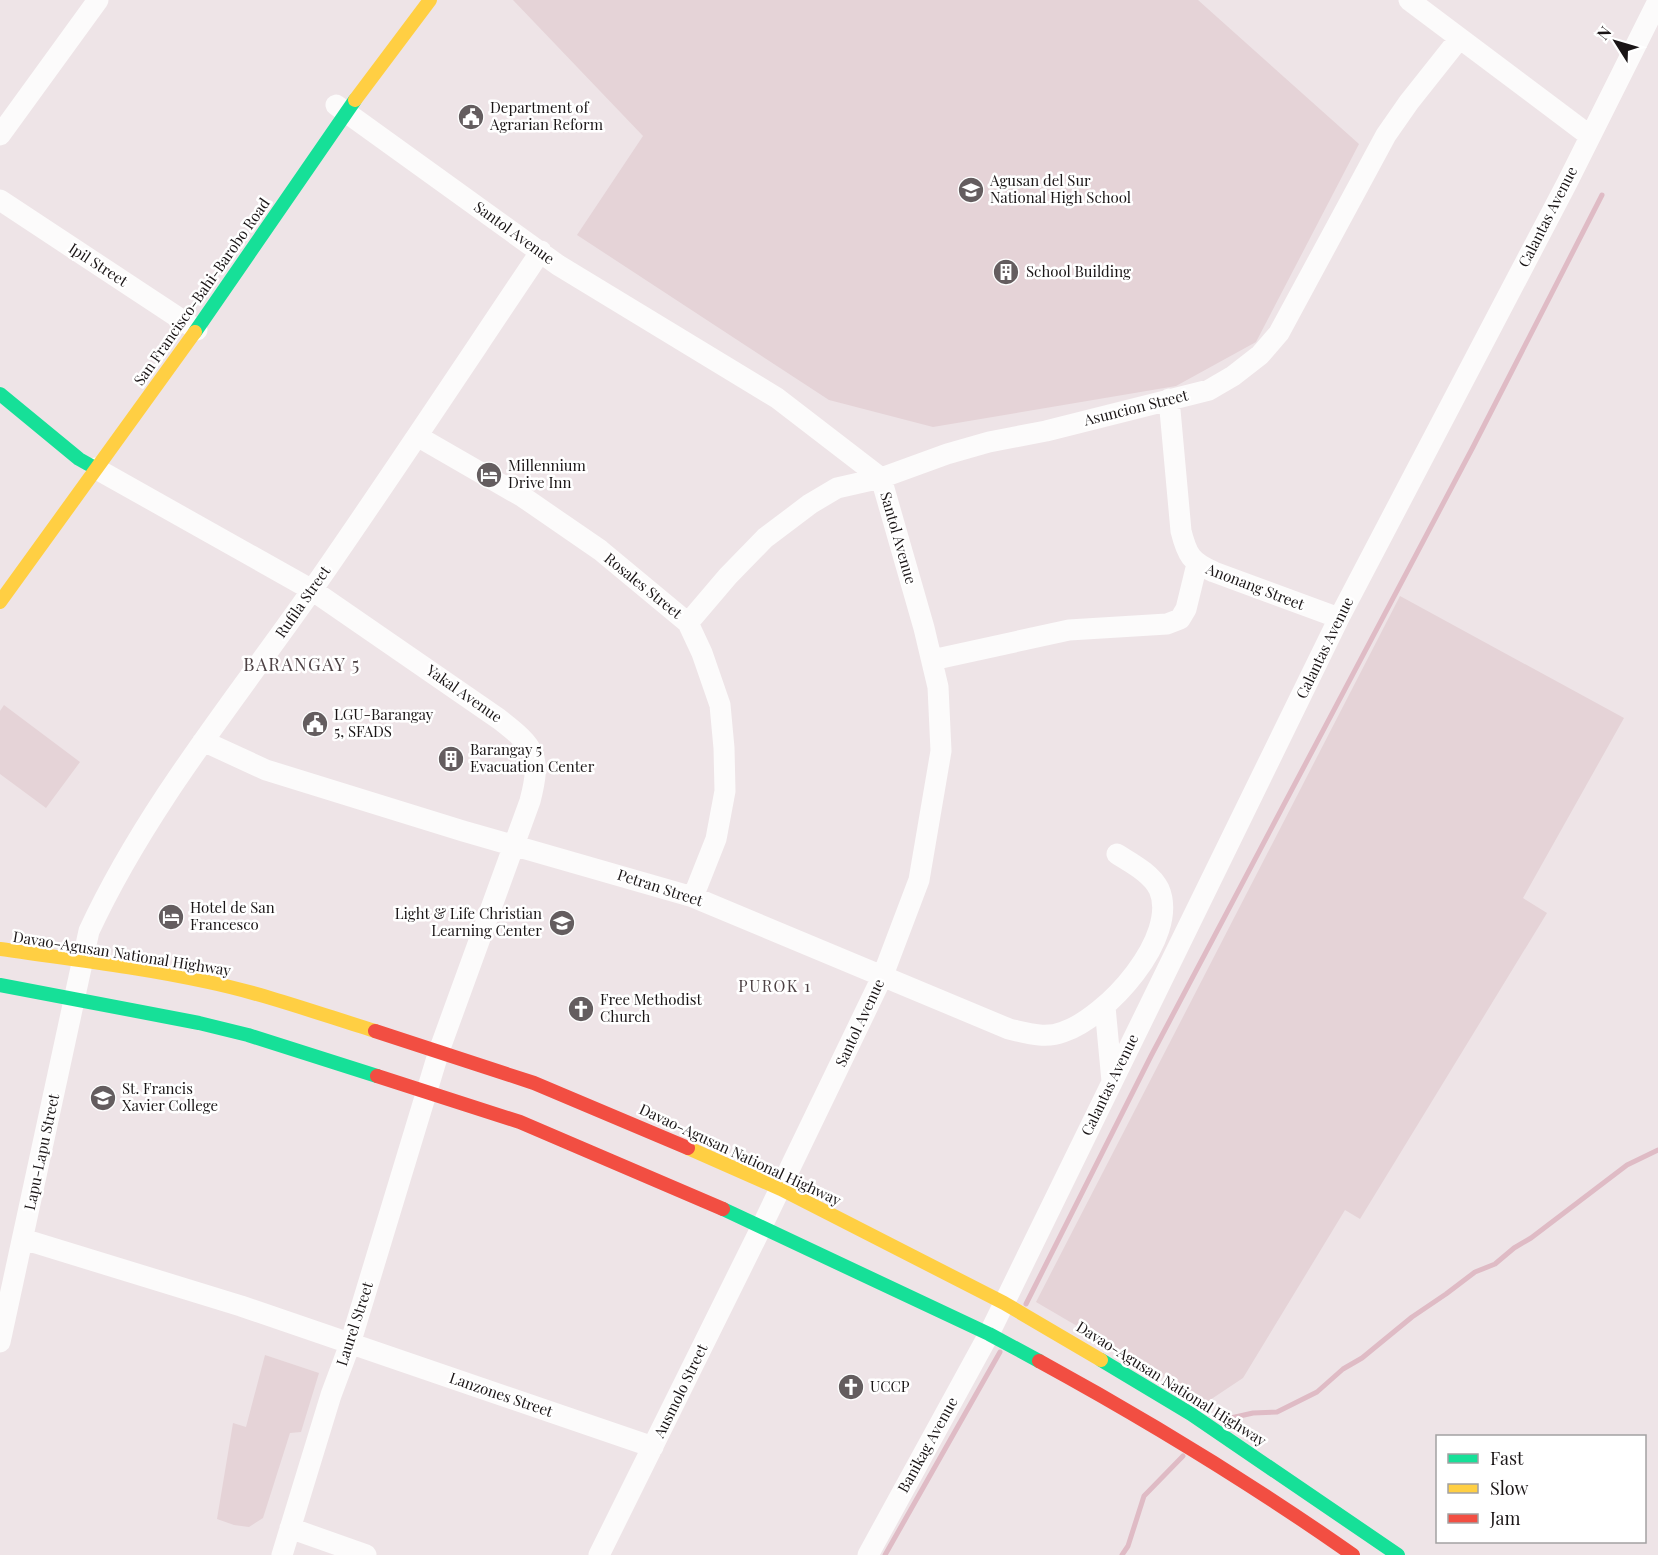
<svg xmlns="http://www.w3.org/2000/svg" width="1658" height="1555" viewBox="0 0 1658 1555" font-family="'Playfair Display',serif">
	<rect width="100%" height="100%" fill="#eee4e7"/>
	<path fill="#e5d3d7" d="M513 0H1198L1359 144 1256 342 1176 386 933 427 829 400 577 235 643 136Z
		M1400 596 1624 718 1523 898 1547 913 1360 1219 1345 1210 1243 1378 1207 1402 1036 1302Z
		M4 705 80 762 46 808 0 774V711Z
		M265 1355 319 1373 301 1432 290 1433 263 1518 249 1527 234 1525 217 1519 233 1423 246 1427Z"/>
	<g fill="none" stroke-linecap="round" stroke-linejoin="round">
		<path stroke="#dfbbc5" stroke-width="5" d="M1026 1304 1151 1056 1473 447 1602 195
			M1222 1420 1253 1413 1277 1412 1317 1392 1343 1369 1362 1358 1412 1317 1446 1294 1475 1272 1495 1264 1514 1248 1531 1238 1627 1165 1658 1150
			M885 1555 1000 1352
			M1122 1555 1128 1546 1144 1496 1183 1456"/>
		<path stroke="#fcfbfb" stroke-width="21" d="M1409 0 1590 136
			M336 105 558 265 777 398 881 478 924 628 938 687 941 751 919 880 883 975 762 1226 599 1555
			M0 135 98 0
			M0 200 197 330
			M1169 399 1181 531C1187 555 1191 562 1214 572L1339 618
			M417 436 523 497 600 550 688 623 702 653 720 705 724 748 725 791 716 839 693 897
			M95 468 312 590 499 719C535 747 542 755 530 801L439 1051 350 1344 331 1395 282 1555
			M688 623 728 576 765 538 810 504 837 488 881 478 947 454 989 442 1046 431 1209 390 1233 376 1260 355 1279 333 1386 135 1409 102 1459 39
			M932 660 1069 630 1167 624 1180 619 1186 609 1197 564
			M203 741 266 770 463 831 693 897 1009 1029C1027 1033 1045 1039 1063 1032 1106 1018 1180 937 1159 889 1151 873 1131 863 1117 854
			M1105 1007 1112 1081
			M23 1239 241 1306 653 1447
			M0 1342 89 931C146 808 235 700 312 590 390 478 465 364 541 251
			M290 1528 366 1555
			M868 1555 989 1334 1339 618 1567 183 1658 1"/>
		<path stroke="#16e098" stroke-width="14" d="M195 332 355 100
			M0 394 79 459 95 468
			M0 985 199 1023 248 1035 377 1076
			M723 1209 989 1334 1039 1361
			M1101 1360 1191 1414 1398 1555"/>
		<path stroke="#ffcf43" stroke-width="14" d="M355 100 430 0
			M0 602 195 332
			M0 949C69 959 140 967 208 982 265 994 320 1014 375 1031
			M688 1148 781 1189 1004 1303 1101 1360"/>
		<path stroke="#f24e42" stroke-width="14" d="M375 1031 534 1083 688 1148
			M377 1076 520 1122 723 1209
			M1039 1361C1147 1420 1252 1484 1353 1555"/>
	</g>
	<defs>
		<g id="civic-disc" transform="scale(1.35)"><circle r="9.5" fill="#645d5f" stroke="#fff"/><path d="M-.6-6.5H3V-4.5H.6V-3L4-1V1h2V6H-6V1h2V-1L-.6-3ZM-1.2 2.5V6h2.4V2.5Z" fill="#fff"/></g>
		<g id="school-disc" transform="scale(1.35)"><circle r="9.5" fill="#645d5f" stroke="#fff"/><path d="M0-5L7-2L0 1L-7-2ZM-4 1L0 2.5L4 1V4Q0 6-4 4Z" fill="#fff"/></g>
		<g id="building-disc" transform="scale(1.35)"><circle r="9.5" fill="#645d5f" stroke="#fff"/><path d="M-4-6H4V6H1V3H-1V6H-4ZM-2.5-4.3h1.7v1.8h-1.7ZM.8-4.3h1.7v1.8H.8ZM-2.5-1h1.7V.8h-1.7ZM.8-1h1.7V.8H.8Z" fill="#fff"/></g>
		<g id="hotel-disc" transform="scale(1.35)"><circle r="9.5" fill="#645d5f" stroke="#fff"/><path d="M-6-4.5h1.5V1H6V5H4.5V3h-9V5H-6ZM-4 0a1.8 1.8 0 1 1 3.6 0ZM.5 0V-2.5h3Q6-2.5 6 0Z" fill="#fff"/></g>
		<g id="church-disc" transform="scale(1.35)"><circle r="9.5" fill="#645d5f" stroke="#fff"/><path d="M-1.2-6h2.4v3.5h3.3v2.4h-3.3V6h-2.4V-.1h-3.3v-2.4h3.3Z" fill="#fff"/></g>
		<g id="university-disc" transform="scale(1.35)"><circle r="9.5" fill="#645d5f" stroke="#fff"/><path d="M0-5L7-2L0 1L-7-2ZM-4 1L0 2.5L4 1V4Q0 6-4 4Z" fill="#fff"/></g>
	</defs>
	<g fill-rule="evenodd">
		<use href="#civic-disc" x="471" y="117"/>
		<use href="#school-disc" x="971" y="190"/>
		<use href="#building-disc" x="1006" y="272"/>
		<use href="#hotel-disc" x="489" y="475"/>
		<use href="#civic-disc" x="315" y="724"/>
		<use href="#building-disc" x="451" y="759"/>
		<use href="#hotel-disc" x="171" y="917"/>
		<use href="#school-disc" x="562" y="923"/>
		<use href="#church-disc" x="581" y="1009"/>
		<use href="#university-disc" x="103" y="1098"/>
		<use href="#church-disc" x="851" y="1387"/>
	</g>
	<g text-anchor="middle" stroke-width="5" stroke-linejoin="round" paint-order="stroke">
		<g font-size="15" fill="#1a1516" stroke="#fff" text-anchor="start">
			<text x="490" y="113">Department of<tspan x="490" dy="17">Agrarian Reform</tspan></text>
			<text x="990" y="186">Agusan del Sur<tspan x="990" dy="17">National High School</tspan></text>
			<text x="1026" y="277">School Building</text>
			<text x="508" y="471">Millennium<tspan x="508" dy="17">Drive Inn</tspan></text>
			<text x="334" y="720">LGU-Barangay<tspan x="334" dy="17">5, SFADS</tspan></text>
			<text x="470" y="755">Barangay 5<tspan x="470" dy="17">Evacuation Center</tspan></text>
			<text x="190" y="913">Hotel de San<tspan x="190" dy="17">Francesco</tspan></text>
			<text x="542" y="919" text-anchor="end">Light &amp; Life Christian<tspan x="542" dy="17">Learning Center</tspan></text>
			<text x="600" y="1005">Free Methodist<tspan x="600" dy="17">Church</tspan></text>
			<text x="122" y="1094">St. Francis<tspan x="122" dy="17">Xavier College</tspan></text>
			<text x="870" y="1392">UCCP</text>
		</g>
		<g font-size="15" fill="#1a1516" stroke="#fff">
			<text transform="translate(1548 217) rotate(-63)" y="5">Calantas Avenue</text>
			<text transform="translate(514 233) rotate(36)" y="5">Santol Avenue</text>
			<text transform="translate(98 265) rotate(33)" y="5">Ipil Street</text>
			<text transform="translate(202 292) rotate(-55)" y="5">San Francisco-Bahi-Barobo Road</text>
			<text transform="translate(1136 408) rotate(-14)" y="5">Asuncion Street</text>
			<text transform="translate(898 538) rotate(74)" y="5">Santol Avenue</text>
			<text transform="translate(643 586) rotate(39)" y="5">Rosales Street</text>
			<text transform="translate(1255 587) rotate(21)" y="5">Anonang Street</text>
			<text transform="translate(303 602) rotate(-55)" y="5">Rufila Street</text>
			<text transform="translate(1325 648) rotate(-64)" y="5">Calantas Avenue</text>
			<text transform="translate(464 694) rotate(35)" y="5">Yakal Avenue</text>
			<text transform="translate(660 888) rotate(18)" y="5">Petran Street</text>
			<text transform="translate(122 954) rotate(9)" y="5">Davao-Agusan National Highway</text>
			<text transform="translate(860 1023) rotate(-65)" y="5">Santol Avenue</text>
			<text transform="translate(1110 1085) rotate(-64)" y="5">Calantas Avenue</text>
			<text transform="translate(42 1152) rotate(-78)" y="5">Lapu-Lapu Street</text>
			<text transform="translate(740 1155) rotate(25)" y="5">Davao-Agusan National Highway</text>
			<text transform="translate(355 1324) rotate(-72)" y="5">Laurel Street</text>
			<text transform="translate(1171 1384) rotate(32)" y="5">Davao-Agusan National Highway</text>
			<text transform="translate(681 1391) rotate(-64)" y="5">Ausmolo Street</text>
			<text transform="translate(501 1395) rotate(19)" y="5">Lanzones Street</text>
			<text transform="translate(928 1445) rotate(-61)" y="5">Banikag Avenue</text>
		</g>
		<g font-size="16" letter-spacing="1.5" fill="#4d4144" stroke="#fff">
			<text x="775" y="992">PUROK 1</text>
		</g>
		<g font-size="18" letter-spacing="1.5" fill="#4d4144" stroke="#fff">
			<text x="302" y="671">BARANGAY 5</text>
		</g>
	</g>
	<rect x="1436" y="1435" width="210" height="108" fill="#ffffff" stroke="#a3a1a2" stroke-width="1.5"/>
	<rect x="1448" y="1454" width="30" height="9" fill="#16e098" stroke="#a3a1a2" stroke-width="1.5"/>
	<text x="1490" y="1465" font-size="18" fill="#1a1516">Fast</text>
	<rect x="1448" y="1484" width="30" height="9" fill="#ffcf43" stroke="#a3a1a2" stroke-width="1.5"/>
	<text x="1490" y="1495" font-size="18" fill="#1a1516">Slow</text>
	<rect x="1448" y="1514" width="30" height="9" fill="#f24e42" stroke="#a3a1a2" stroke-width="1.5"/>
	<text x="1490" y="1525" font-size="18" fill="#1a1516">Jam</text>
	<g transform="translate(1616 42) rotate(307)" stroke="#ffffff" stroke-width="4.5" paint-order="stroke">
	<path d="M0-4.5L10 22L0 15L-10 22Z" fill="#1a1516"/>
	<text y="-9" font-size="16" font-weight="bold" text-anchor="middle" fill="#1a1516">N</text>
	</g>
</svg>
